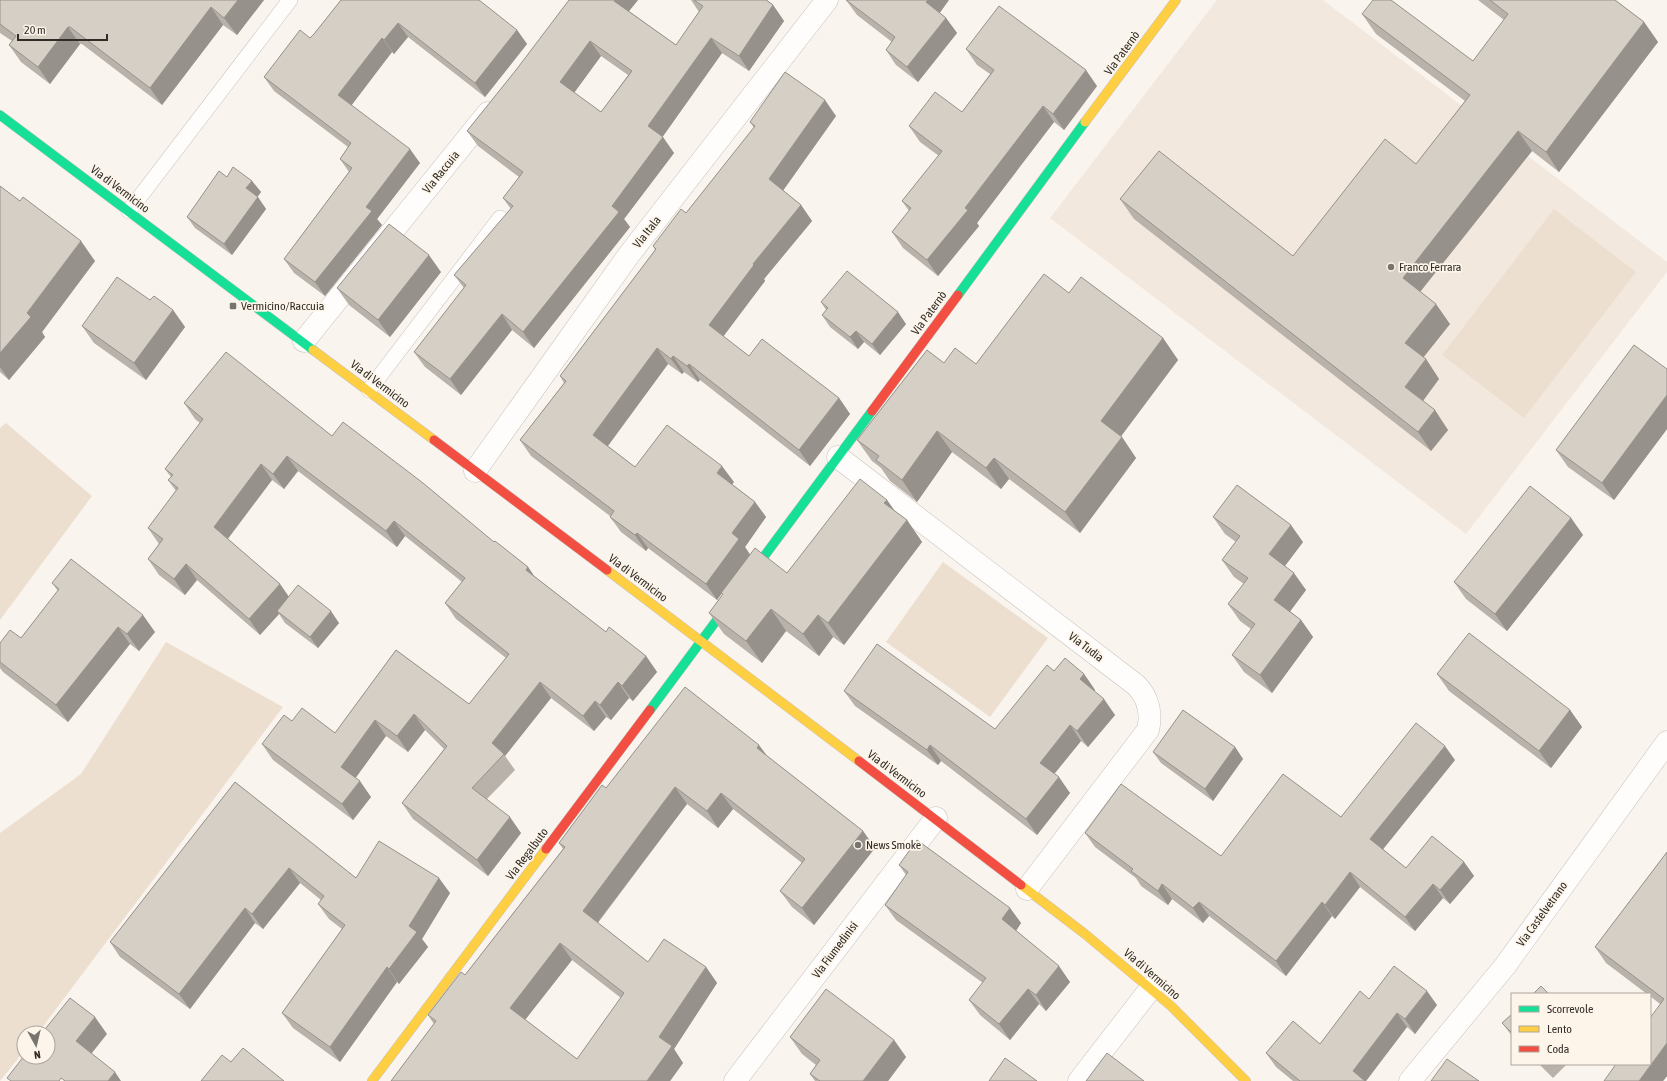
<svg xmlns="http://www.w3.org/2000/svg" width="1667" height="1081" viewBox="0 0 1667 1081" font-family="'Asap Condensed',sans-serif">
	<rect width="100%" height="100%" fill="#faf4ee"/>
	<path fill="#f3e8dd" d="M1217 0H1323L1667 262V272L1466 534 1050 218Z"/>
	<path fill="#ecdfcf" d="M1554 209 1636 272 1524 418 1442 355Z
		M6 423 92 496 0 620V428Z
		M943 562 1048 638 990 717 886 642Z
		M166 642 283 707 38 1033H24V1051L0 1081V833L81 774Z"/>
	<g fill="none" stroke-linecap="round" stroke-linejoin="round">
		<g stroke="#c6c1bc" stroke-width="16">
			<path id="lane" d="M129 211 290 0
				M369 390 500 218"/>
		</g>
		<g stroke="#c6c1bc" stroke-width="23">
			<path id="street" d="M304 341 488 113
				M838 457 1136 685C1148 697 1152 713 1148 730L1027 889
				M475 471 628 256 827 0
				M735 1081 936 818
				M1079 1081 1151 988
				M1410 1081 1505 966 1667 742"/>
		</g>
		<g stroke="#c6c1bc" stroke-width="10">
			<path id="fast" d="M0 115 313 350
				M958 295 1085 122
				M650 710 872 411"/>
		</g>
		<g stroke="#c6c1bc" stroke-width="10">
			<path id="slow" d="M1085 122 1176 0
				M313 350 434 440
				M607 570 859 761
				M1021 885 1085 934 1171 1006 1246 1081
				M372 1081 546 849"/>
		</g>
		<g stroke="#c6c1bc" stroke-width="10">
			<path id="jam" d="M872 411 958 295
				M434 440 607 570
				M859 761 1021 885
				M546 849 650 710"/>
		</g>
		<use href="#lane" stroke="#fefdfc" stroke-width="15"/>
		<use href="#street" stroke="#fefdfc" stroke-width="22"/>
		<use href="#fast" stroke="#16e098" stroke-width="9"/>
		<use href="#slow" stroke="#ffcf43" stroke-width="9"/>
		<use href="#jam" stroke="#f24e42" stroke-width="9"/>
	</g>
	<path fill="#b8b2aa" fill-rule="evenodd" d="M0 0H264L237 35 223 25 162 105 82 44H80L50 84 21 62 9 45 12 41 0 33Z
		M341 0 517 30 527 44 485 97 408 37 394 54 392 52 351 105 420 163 377 219 382 225 325 296 294 273 284 259 349 172 340 159 348 147 274 91 264 77 314 34Z
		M638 0 629 11 676 45 699 12 691 0H767L773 5 784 21 749 71 722 53 662 137 674 153 624 219 630 227 534 348 512 330 461 395 425 367 414 352 464 288 454 275 511 209 503 198 519 177 478 146 467 131 516 70ZM601 56 628 75 601 112 574 93Z
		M846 0 940 13 946 18 957 33 918 82 896 65 886 50 892 42 857 15Z
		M1478 0H1615L1644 22 1658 42 1559 172 1532 151 1420 292 1450 324 1423 357 1426 359 1439 379 1423 401 1448 430 1431 451 1134 219 1120 199 1293 256 1416 164 1465 101 1376 34 1362 14 1473 61 1504 20Z
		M966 49 1097 86 1064 130 1054 122 977 223 979 226 938 276 903 248 892 232 909 211 902 201 939 156 920 142 909 126 962 112 990 74 977 65Z
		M836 116 783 190 801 205 812 221 764 279 765 281 723 336 749 356 839 398 850 414 810 466 700 380 698 382 684 372 682 374 668 364 608 446 635 467 734 482 732 484 755 502 766 517 745 547 750 554 787 573 887 500 895 511 907 520 922 542 844 645 833 637 819 656 786 631 762 663 724 634 709 613 723 594 722 593 717 600 648 548 646 551 621 532 610 517V516L531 456 520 440 564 383 560 376 655 250 653 246 686 213 754 128 750 122Z
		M227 177 252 181 261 192 257 197 266 209 232 255 195 228 187 217Z
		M0 186 95 261 42 332 45 337 9 380 0 372Z
		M441 272 390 337 349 305 337 288Z
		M1069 293 1163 338 1178 360 1121 436 1136 458 1080 533 1009 479 1001 489 952 452 917 502 890 481 881 468 872 461 857 440 944 363 976 364Z
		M150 300 173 310 185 327 146 380 94 343 82 326Z
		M821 302 906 324 880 355 864 342 858 349 830 327 822 315 826 310Z
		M1667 369V429L1614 500 1568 467 1556 450Z
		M184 403 332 436 494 542 528 567 534 576 606 632 646 656 657 672 633 701 629 698 611 720 606 717 594 731 551 698 505 756 515 770 487 799 521 833 488 876 413 819 402 803 444 749 425 730 408 752 386 736 355 778 371 797 353 820 273 760 262 744 292 721 335 733 396 650 469 704 506 658 456 619 445 603 462 582 405 536 397 547 298 471 284 489 272 480 228 539 280 584 289 597 339 623 318 648 285 623 279 614 260 635 197 580 185 595 159 575 148 559 159 544 148 528 176 491 168 480 171 477 165 469 200 423 195 419Z
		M1213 517 1303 542 1285 566 1306 590 1290 611 1301 620 1313 637 1272 693 1244 672 1232 655 1251 629 1240 621 1228 604 1244 584 1234 577 1222 560 1236 542 1225 534Z
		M1571 518 1583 535 1507 631 1466 599 1454 582Z
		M52 583 155 632 139 651 130 644 68 722 3 672 0 668V643L21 638 58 591Z
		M1054 671 1084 674 1095 690 1094 691 1115 715 1088 747 1081 741 1054 774 1070 793 1037 835 941 761 938 765 855 706 844 691 995 729Z
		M1437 674 1570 710 1582 727 1551 768 1449 691Z
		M1235 747 1243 759 1213 801 1161 763 1153 752Z
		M767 756 863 831 875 848 814 925 792 907 780 891 802 863 733 809 718 828 687 804 598 923 648 962 706 967 717 983 674 1049 683 1063 670 1081H391L434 1024 428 1015 465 975 563 849 559 843 606 788ZM572 960 621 998 577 1059 525 1020Z
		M1455 760 1383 849 1406 868 1464 862 1474 876 1450 904 1443 898 1415 931 1360 887 1335 919 1332 916 1286 976 1209 916 1203 923 1172 899 1168 905 1141 886 1136 878 1095 847 1085 833 1221 856 1341 817Z
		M235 782 356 878 450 893 422 939 428 947 399 984 397 982 340 1062 293 1028 282 1013 342 929 329 919 318 904 321 900 300 883 263 929 255 923 190 1009 120 957 110 942Z
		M1667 852V1076L1663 1081 1660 1004 1650 996V994H1647L1606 963 1595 947Z
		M899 865 1010 908 1021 923 1016 931 1070 982 1046 1011 1039 1004 1010 1040 980 1015 969 1000 983 983 896 920 885 905 906 875Z
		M1369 999 1437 1005 1415 1034 1407 1027 1366 1081H1293L1276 1067 1266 1053 1320 1044Z
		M1512 1014V1036L1502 1023Z
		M790 1037 894 1040 906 1057 888 1081H815L810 1074 816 1065 802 1054Z
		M1539 1064H1567L1553 1078Z"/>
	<path fill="#96918b" d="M238 0H264L237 35 224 18Z
		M615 0H638L625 16 614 1Z
		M928 0H949L937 17 926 2Z
		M773 5 784 21 749 71 739 56Z
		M211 7 223 25 162 105 150 88Z
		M946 18 957 33 918 82 907 67Z
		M1644 22 1658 42 1559 172 1546 152Z
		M398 23 408 37 394 54 384 40Z
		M68 27 80 44 50 84 38 67Z
		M517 30 527 44 485 97 475 83Z
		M382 38 392 52 348 110 338 95Z
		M711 38 722 53 659 142 648 126Z
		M590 41 601 56 571 97 560 82Z
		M1086 70 1097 86 1064 130 1053 114Z
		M825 100 836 116 780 195 769 179Z
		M1043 106 1054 122 977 223 979 226 938 276 927 260 965 208Z
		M1518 131 1532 151 1416 297 1403 278Z
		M663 137 674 153 624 219 630 227 534 348 523 332 612 206Z
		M410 149 420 163 377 219 382 225 325 296 315 282 366 207Z
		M252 181 261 192 255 200 246 188Z
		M258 197 266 209 232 255 224 244Z
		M801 205 812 221 764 279 765 281 720 341 709 325 753 264Z
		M81 241 95 261 42 332 45 337 9 380 0 367V353L27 313Z
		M429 255 441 272 390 337 378 320Z
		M1436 304 1450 324 1419 363 1405 343Z
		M173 310 185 327 146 380 134 363Z
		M898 312 906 324 880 355 872 344Z
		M502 314 512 330 461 395 450 379Z
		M856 331 864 342 858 349 850 337Z
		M1163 338 1178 360 1116 443 1101 421Z
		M657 348 668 364 604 451 593 435Z
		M673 356 684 372 682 374 671 359Z
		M1426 359 1439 379 1419 406 1405 387Z
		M689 364 700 380 698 382 687 366Z
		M1667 395V429L1614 500 1602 483Z
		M839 398 850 414 810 466 799 450Z
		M1435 410 1448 430 1431 451 1418 432Z
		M937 431 952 452 917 502 902 480Z
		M1122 437 1136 458 1080 533 1065 512Z
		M287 456 298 471 284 489 273 474Z
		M994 458 1009 479 1001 489 986 468Z
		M261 464 272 480 225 542 214 527Z
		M722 466 734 482 728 489 717 473Z
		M887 500 902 522 884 503Z
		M755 502 766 517 745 547 750 555 717 600 706 584 732 533Z
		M1571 518 1583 535 1507 631 1495 614Z
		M907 520 922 542 844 645 828 623Z
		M394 521 405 536 397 547 386 531Z
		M1291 525 1303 542 1281 571 1269 554Z
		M637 533 648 548 646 551 635 535Z
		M186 564 197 580 185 595 174 579Z
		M528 567 539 583 526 570Z
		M1294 573 1306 590 1286 617 1274 600Z
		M280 584 291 600 277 611 279 614 260 635 249 619Z
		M771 609 786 631 762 663 746 641Z
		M331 611 339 623 318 648 310 637Z
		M143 615 155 632 139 651 127 634Z
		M818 615 833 637 819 656 803 634Z
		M1301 620 1313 637 1272 693 1260 675Z
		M118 627 130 644 68 722 56 705Z
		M646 656 657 672 633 701 622 686Z
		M1084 674 1095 690 1091 695 1080 679Z
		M540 682 551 698 505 756 492 743Z
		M618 682 629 698 611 720 600 705Z
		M1104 699 1115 715 1088 747 1077 731Z
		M595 701 606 717 594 731 583 716Z
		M1570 710 1582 727 1551 768 1539 751Z
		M414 714 425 730 408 752 397 736Z
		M375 720 386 736 352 783 341 767Z
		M1070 725 1081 741 1051 778 1040 763Z
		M759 745 771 761 757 748Z
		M930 745 941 761 938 765 927 750Z
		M1445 746 1455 760 1380 853 1370 839Z
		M1235 747 1243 759 1213 801 1205 789Z
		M1059 777 1070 793 1037 835 1026 819Z
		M360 781 371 797 353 820 342 804Z
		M675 787 687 804 594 927 583 911Z
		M721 793 733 809 718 828 707 811Z
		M510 817 521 833 488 876 477 860Z
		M863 831 875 848 814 925 802 908Z
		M1464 862 1474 876 1450 904 1440 890Z
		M289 868 300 883 263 929 252 914Z
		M1350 872 1360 887 1335 919 1325 905Z
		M439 878 450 893 422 939 428 947 399 984 389 969 409 926Z
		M1162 884 1172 899 1168 905 1158 891Z
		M1433 884 1443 898 1415 931 1405 917Z
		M1199 902 1209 916 1203 923 1193 908Z
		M1322 902 1332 916 1286 976 1276 961Z
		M245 908 255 923 190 1009 179 994Z
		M1010 908 1021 923 1013 935 1002 919Z
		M560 943 572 960 521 1025 510 1008Z
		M1059 966 1070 982 1046 1011 1036 995Z
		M387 967 397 982 340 1062 330 1047Z
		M706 967 717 983 674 1049 683 1063 670 1081H647L659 1037Z
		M1028 989 1039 1004 1010 1040 999 1024Z
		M1427 991 1437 1005 1415 1034 1405 1019Z
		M1397 1013 1407 1027 1366 1081H1360L1353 1071Z
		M95 1017 107 1034 88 1058 76 1041Z
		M894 1040 906 1057 888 1081H863Z
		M1667 1043V1076L1663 1081H1639Z
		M115 1072 121 1081H108Z"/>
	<path fill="#d6cfc6" stroke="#96918b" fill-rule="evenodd" d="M0 0H238L224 18 211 7 150 88 70 27H68L38 67 9 45 16 36 0 24Z
		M341 0H479L517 30 475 83 398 23 384 40 382 38 338 95 410 149 366 207 372 211 315 282 284 259 352 168 340 159 351 143 264 77 300 30 310 38 314 34Z
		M569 0H615L614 1 676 45 703 6 694 0H766L773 5 739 56 711 38 648 126 663 137 612 206 619 212 523 332 502 314 450 379 414 352 466 285 454 275 513 206 503 198 523 172 467 131 516 70ZM590 41 632 71 601 112 560 82Z
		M846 0H928L926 2 946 18 907 67 886 50 895 37Z
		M1373 0H1391L1473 61 1508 14 1490 0H1615L1644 22 1546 152 1518 131 1403 278 1436 304 1405 343 1426 359 1405 387 1435 410 1418 432 1120 199 1159 151 1293 256 1385 139 1416 164 1470 95 1362 14Z
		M999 6 1086 70 1053 114 1043 106 965 208 968 210 927 260 892 232 911 208 902 201 942 151 909 126 935 92 962 112 994 70 966 49Z
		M785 72 825 100 769 179 801 205 753 264 754 265 709 325 749 356 762 339 839 398 799 450 689 364 687 366 673 356 671 359 657 348 593 435 635 467 667 425 722 466 717 473 755 502 732 533 739 539 706 584 637 533 635 535 610 517 614 511 520 440 566 381 560 376 656 249 653 246 681 209 686 213 755 126 750 122Z
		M233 167 252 181 246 188 258 197 224 244 187 217 219 171 227 177Z
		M0 186 20 201 23 197 81 241 27 313 31 317 0 353Z
		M389 224 429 255 378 320 337 288Z
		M847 271 898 312 872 344 856 331 850 337 822 315 828 308 821 302Z
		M1044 274 1069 293 1081 277 1163 338 1101 421 1122 437 1065 512 994 458 986 468 937 431 902 480 876 460 879 456 857 440 927 350 944 363 955 348 976 364Z
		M117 277 150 300 154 296 173 310 134 363 82 326Z
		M1634 345 1667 369V395L1602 483 1556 450Z
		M226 352 332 436 343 422 423 483 494 542 495 541 528 567 526 570 606 632 609 627 646 656 622 686 618 682 600 705 595 701 583 716 540 682 492 743 504 754 472 788 510 817 477 860 402 803 447 746 414 714 397 736 375 720 341 767 360 781 342 804 262 744 284 715 292 721 302 708 335 733 396 650 469 704 509 654 445 603 465 578 394 521 386 531 287 456 273 474 261 464 214 527 280 584 249 619 186 564 174 579 148 559 163 539 148 528 178 488 168 480 173 475 165 469 203 419 184 403Z
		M860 479 887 500 884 503 907 520 828 623 818 615 803 634 771 609 746 641 709 613 723 594 721 593 755 548 787 573Z
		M1237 485 1291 525 1269 554 1294 573 1274 600 1301 620 1260 675 1232 655 1255 624 1228 604 1248 578 1222 560 1240 536 1213 517Z
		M1530 486 1571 518 1495 614 1454 582Z
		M71 559 143 615 127 634 118 627 56 705 0 662V643L10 630 21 638 59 589 52 583Z
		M298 585 331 611 310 637 277 611Z
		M1469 633 1570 710 1539 751 1437 674Z
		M877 644 995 729 1047 665 1054 671 1065 658 1084 674 1080 679 1104 699 1077 731 1070 725 1040 763 1059 777 1026 819 930 745 927 750 844 691Z
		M685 687 759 745 757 748 863 831 802 908 780 891 805 859 721 793 707 811 675 787 583 911 648 962 664 939 706 967 659 1037 672 1046 647 1081H391L436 1021 428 1015 461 972 465 975 565 847 559 843 602 785 606 788ZM560 943 624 993 577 1059 510 1008Z
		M1183 710 1235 747 1205 789 1153 752Z
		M1416 723 1445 746 1370 839 1406 868 1432 836 1464 862 1440 890 1433 884 1405 917 1350 872 1325 905 1322 902 1276 961 1199 902 1193 908 1162 884 1158 891 1131 871 1133 869 1085 833 1121 784 1221 856 1283 774 1341 817Z
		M235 782 356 878 379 841 439 878 409 926 417 932 389 969 387 967 330 1047 282 1013 345 925 318 904 324 896 289 868 252 914 245 908 179 994 110 942Z
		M917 840 1010 908 1002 919 1059 966 1036 995 1028 989 999 1024 969 1000 986 978 885 905 908 872 899 865Z
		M1667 852V1043L1639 1081H1604L1616 1064H1650V1018L1664 999 1595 947Z
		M1394 966 1427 991 1405 1019 1397 1013 1353 1071 1365 1081H1300L1266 1053 1293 1021 1320 1044 1360 991 1369 999Z
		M1541 986 1549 994H1533Z
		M826 989 894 1040 863 1081H820L810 1074 820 1060 790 1037Z
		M70 998 95 1017 76 1041 115 1072 108 1081H65L61 1078 59 1081H11L7 1078 24 1056V1057H48V1033H42Z
		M1512 1014V1033L1502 1023Z
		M243 1048 284 1081H201L222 1055 231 1062Z
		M1107 1053 1144 1081H1086Z
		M1005 1058 1037 1081H989Z
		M1447 1059 1479 1081H1431Z"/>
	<g fill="#77736e" stroke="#fef5ea" stroke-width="1.5">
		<circle cx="1391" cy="267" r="4"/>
		<rect x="229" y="302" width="8" height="8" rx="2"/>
		<circle cx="858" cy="845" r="4"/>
	</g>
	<g text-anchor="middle" stroke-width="3.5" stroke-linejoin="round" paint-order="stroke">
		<g font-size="12" fill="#302d29" stroke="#fef5ea">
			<text transform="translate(1122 53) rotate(-54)" y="4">Via Paternò</text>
			<text transform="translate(441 172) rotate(-51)" y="4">Via Raccuia</text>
			<text transform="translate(120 189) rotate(37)" y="4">Via di Vermicino</text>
			<text transform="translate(647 232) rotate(-52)" y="4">Via Itala</text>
			<text transform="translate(929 313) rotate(-54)" y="4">Via Paternò</text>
			<text transform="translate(380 384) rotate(37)" y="4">Via di Vermicino</text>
			<text transform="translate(638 578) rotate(37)" y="4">Via di Vermicino</text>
			<text transform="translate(1086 647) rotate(37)" y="4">Via Tudia</text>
			<text transform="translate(897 774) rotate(37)" y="4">Via di Vermicino</text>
			<text transform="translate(527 854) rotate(-53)" y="4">Via Regalbuto</text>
			<text transform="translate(1542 914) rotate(-54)" y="4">Via Castelvetrano</text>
			<text transform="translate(835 950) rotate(-53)" y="4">Via Fiumedinisi</text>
			<text transform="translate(1152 974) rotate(41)" y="4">Via di Vermicino</text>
		</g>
		<g font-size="12" fill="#302d29" stroke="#fef5ea" text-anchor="start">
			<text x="1399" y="271">Franco Ferrara</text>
			<text x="241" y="310">Vermicino/Raccuia</text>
			<text x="866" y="849">News Smoke</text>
		</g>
	</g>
	<rect x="1511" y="993" width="140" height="72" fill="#fef5ea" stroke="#aca59d"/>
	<rect x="1519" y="1006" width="20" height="6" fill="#16e098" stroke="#aca59d"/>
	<text x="1547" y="1013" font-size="12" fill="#302d29">Scorrevole</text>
	<rect x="1519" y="1026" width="20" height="6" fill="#ffcf43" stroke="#aca59d"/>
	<text x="1547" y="1033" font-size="12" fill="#302d29">Lento</text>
	<rect x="1519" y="1046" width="20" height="6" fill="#f24e42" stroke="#aca59d"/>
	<text x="1547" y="1053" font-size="12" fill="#302d29">Coda</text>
	<g transform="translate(36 1045) rotate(172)"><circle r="19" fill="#fef5ea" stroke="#aca59d"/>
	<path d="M0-3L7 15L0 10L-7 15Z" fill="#77736e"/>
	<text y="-6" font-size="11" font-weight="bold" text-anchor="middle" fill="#302d29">N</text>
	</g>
	<path d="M18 34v6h89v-6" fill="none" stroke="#302d29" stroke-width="2"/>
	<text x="24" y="34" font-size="12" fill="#302d29" stroke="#fef5ea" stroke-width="3" paint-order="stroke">20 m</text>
</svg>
